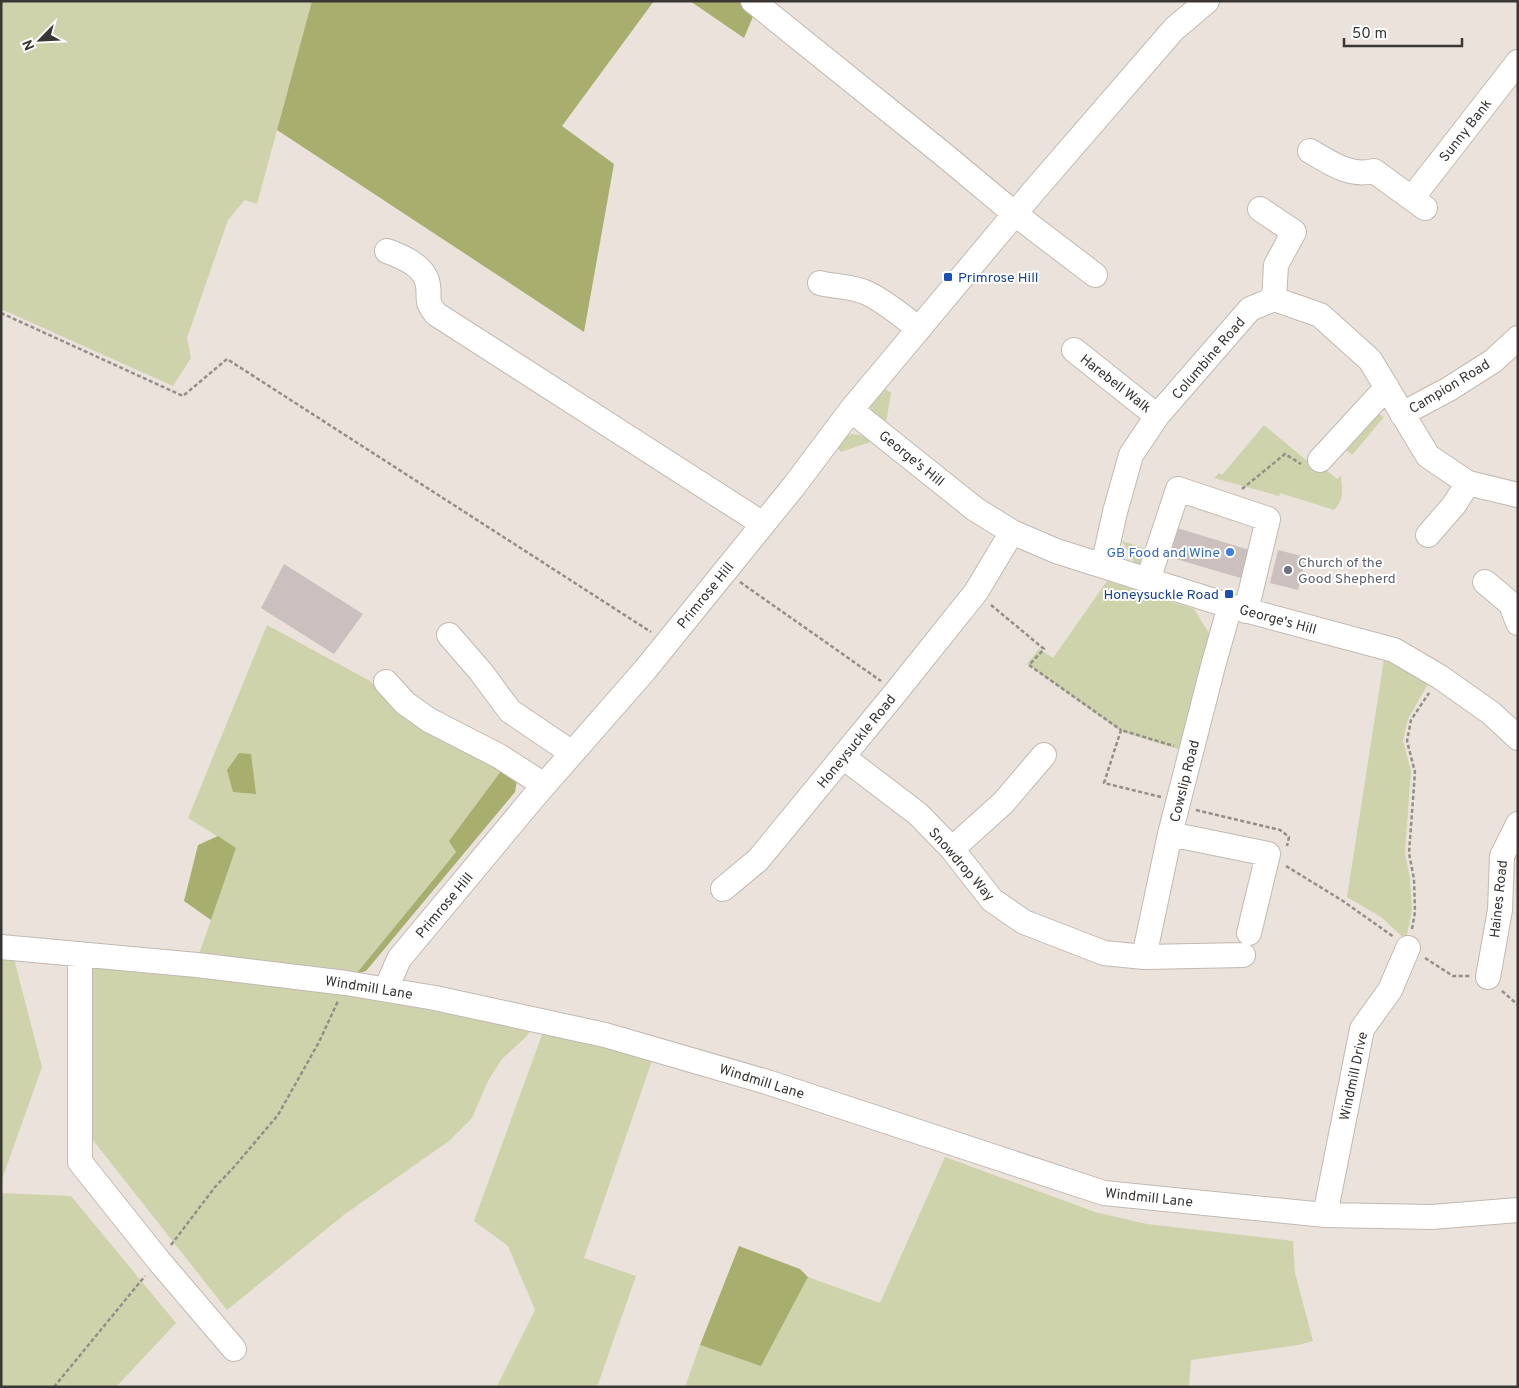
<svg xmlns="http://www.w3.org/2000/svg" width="1519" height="1388" viewBox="0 0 1519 1388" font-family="Overpass,sans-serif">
	<rect width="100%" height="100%" fill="#ebe2db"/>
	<path fill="#ced3ac" d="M1 1H312L257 204 245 200 228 220 187 338 191 358 173 386 1 309Z
		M882 387 891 393 885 429C869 410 864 409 882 387Z
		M1375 412 1384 417 1352 455 1345 449Z
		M1264 425 1312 465 1315 461 1337 479 1341 476C1342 490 1345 499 1334 510L1280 493 1279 496 1214 478 1219 473 1222 475Z
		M852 434 866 436 873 440 870 442 841 452 834 444 845 437Z
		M1122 541 1149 550 1144 567 1135 563Z
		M1107 581 1194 609 1212 638 1181 750 1122 732 1027 664 1039 649 1053 658Z
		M267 625 370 681 402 714 501 771 450 840 456 852 356 974 198 957 236 848 188 818Z
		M1384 659 1428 684 1408 719 1403 741 1411 771 1405 852 1410 879 1412 910 1406 940 1381 917 1347 897Z
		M1 958 14 959 42 1067 1 1182Z
		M93 966 352 995 531 1030 526 1037 502 1059 488 1081 472 1118 449 1141 345 1214 227 1310 92 1139Z
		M543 1032 654 1055 584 1258 636 1276 597 1387 497 1386 535 1310 508 1246 474 1221Z
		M945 1157 1095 1212 1147 1224 1293 1241 1295 1273 1313 1341 1298 1345 1191 1360 1189 1387H685L700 1345 761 1365 808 1277 880 1303Z
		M1 1193 71 1196 176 1323 116 1387H1Z"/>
	<path fill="#a8ae6e" d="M312 1H654L562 126 614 164 584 332 277 130Z
		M690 1H751L757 7 744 38Z
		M239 753 251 754 256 794 233 792 227 770Z
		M501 771 517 780 515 792 366 971 356 974 456 852 449 841Z
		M218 836 236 848 211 920 184 901 198 845Z
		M739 1246 800 1269 808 1277 761 1366 700 1345Z"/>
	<path fill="#ccc0bf" d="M1177 528 1253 551 1244 579 1169 557Z
		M1278 550 1306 557 1298 590 1270 583Z
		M284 564 363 614 334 654 261 608Z"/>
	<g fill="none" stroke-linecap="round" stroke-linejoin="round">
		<g stroke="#c1b9b2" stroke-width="26">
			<path id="minor" d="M753 1 943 154 1015 214 1095 275
				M1310 151C1330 163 1350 177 1374 171L1425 208
				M1412 198 1518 62
				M1260 209 1294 232 1276 265 1274 299
				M387 251C403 257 425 266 428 285 430 301 425 300 436 314L763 524
				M820 283C835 287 852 286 867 293 886 302 902 316 919 329
				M1074 350 1157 416
				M851 410 975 509 1012 532 1056 551 1230 606 1394 650 1440 677 1491 713 1518 738
				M1402 414 1449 389 1493 361 1518 338
				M1320 460 1387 387
				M1428 535 1454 505 1468 483
				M1103 566 1115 512 1131 455 1157 416 1250 309 1274 299 1320 315 1370 360 1428 456 1468 483 1518 495
				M1148 580 1178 489 1268 519 1246 611
				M1485 582 1511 604 1518 623
				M449 635 481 672 510 711 572 753
				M386 682 405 703 429 720 499 756 544 785
				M843 757 918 814 952 849 992 900 1024 922 1104 953 1144 957 1243 955
				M1170 834 1268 854 1249 933
				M952 849 1003 803 1044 755
				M723 889 758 860 896 692 976 592 1012 532
				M1 947 197 965 346 983 435 998 605 1035 767 1082 1104 1193 1325 1215 1432 1217 1518 1210
				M80 954V1162L159 1261 234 1349
				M1144 957 1170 834 1213 666 1230 606
				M1488 977 1500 910 1502 856 1518 824
				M386 989 399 959 533 798 645 670 794 486 851 410 1033 192 1174 29 1207 1
				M1325 1215 1362 1029 1390 990 1408 948"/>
		</g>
		<path stroke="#948e89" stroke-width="2.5" stroke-dasharray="4 2.5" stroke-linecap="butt" d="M1 313 183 396 227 359 651 632
			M1242 489 1285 454 1301 464
			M740 582 881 681
			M991 605 1044 649 1029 665 1121 730
			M1161 797 1104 783 1121 730 1174 746
			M1196 810 1280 830 1289 837 1287 846
			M1286 866 1343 901 1394 937
			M1412 929 1415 912 1414 879 1409 853 1415 772 1407 741 1411 720 1429 693
			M1425 958 1453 976H1470
			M1502 991 1518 1005
			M171 1245 215 1187 234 1167 278 1115 319 1042 338 1001
			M54 1387 145 1276"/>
		<use href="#minor" stroke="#fff" stroke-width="24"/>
	</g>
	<g fill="#1a4fb4" stroke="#fff" stroke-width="2">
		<rect x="943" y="272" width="10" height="10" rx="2.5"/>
		<rect x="1224" y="589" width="10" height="10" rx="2.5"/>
	</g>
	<circle fill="#3f7fe0" stroke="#fff" stroke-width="2" cx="1230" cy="552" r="5"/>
	<circle fill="#6b7280" stroke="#fff" stroke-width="2" cx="1288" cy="570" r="5"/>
	<g text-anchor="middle" stroke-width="4" stroke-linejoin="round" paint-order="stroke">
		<g font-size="14" fill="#393633" stroke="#fff">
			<text transform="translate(1465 130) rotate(-52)" y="5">Sunny Bank</text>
			<text transform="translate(1208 358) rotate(-49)" y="5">Columbine Road</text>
			<text transform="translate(1116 383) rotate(38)" y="5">Harebell Walk</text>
			<text transform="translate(1449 386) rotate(-31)" y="5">Campion Road</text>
			<text transform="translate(912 458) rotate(39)" y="5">George's Hill</text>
			<text transform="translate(705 595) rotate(-51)" y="5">Primrose Hill</text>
			<text transform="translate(1278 619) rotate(15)" y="5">George's Hill</text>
			<text transform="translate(856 741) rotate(-51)" y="5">Honeysuckle Road</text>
			<text transform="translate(1184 781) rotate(-76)" y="5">Cowslip Road</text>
			<text transform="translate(962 864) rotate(49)" y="5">Snowdrop Way</text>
			<text transform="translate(1498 899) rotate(-84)" y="5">Haines Road</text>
			<text transform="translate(444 905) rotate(-50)" y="5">Primrose Hill</text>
			<text transform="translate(369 987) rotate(9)" y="5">Windmill Lane</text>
			<text transform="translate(1353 1076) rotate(-78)" y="5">Windmill Drive</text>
			<text transform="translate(762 1081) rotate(17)" y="5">Windmill Lane</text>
			<text transform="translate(1149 1197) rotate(6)" y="5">Windmill Lane</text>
		</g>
		<g font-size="14" fill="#164399" stroke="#fff" text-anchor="start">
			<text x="958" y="282">Primrose Hill</text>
			<text x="1219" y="599" text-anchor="end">Honeysuckle Road</text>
		</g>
		<g font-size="14" fill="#366cbe" stroke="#fff" text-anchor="end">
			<text x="1220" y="557">GB Food and Wine</text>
		</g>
		<g font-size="14" fill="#5b616d" stroke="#fff" text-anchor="start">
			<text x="1298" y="567">Church of the<tspan x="1298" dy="16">Good Shepherd</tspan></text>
		</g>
	</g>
	<rect width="1519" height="1388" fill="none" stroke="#393633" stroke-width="5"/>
	<g transform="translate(40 40) rotate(246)" stroke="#ffffff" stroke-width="4" paint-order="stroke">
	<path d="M0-4L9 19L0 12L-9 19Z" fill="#393633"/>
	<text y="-8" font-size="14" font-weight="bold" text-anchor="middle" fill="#393633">N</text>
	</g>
	<path d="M1344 38v8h118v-8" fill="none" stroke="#393633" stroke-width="2.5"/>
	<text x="1352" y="38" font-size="15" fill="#393633" stroke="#ffffff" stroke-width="4" paint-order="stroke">50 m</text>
</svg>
